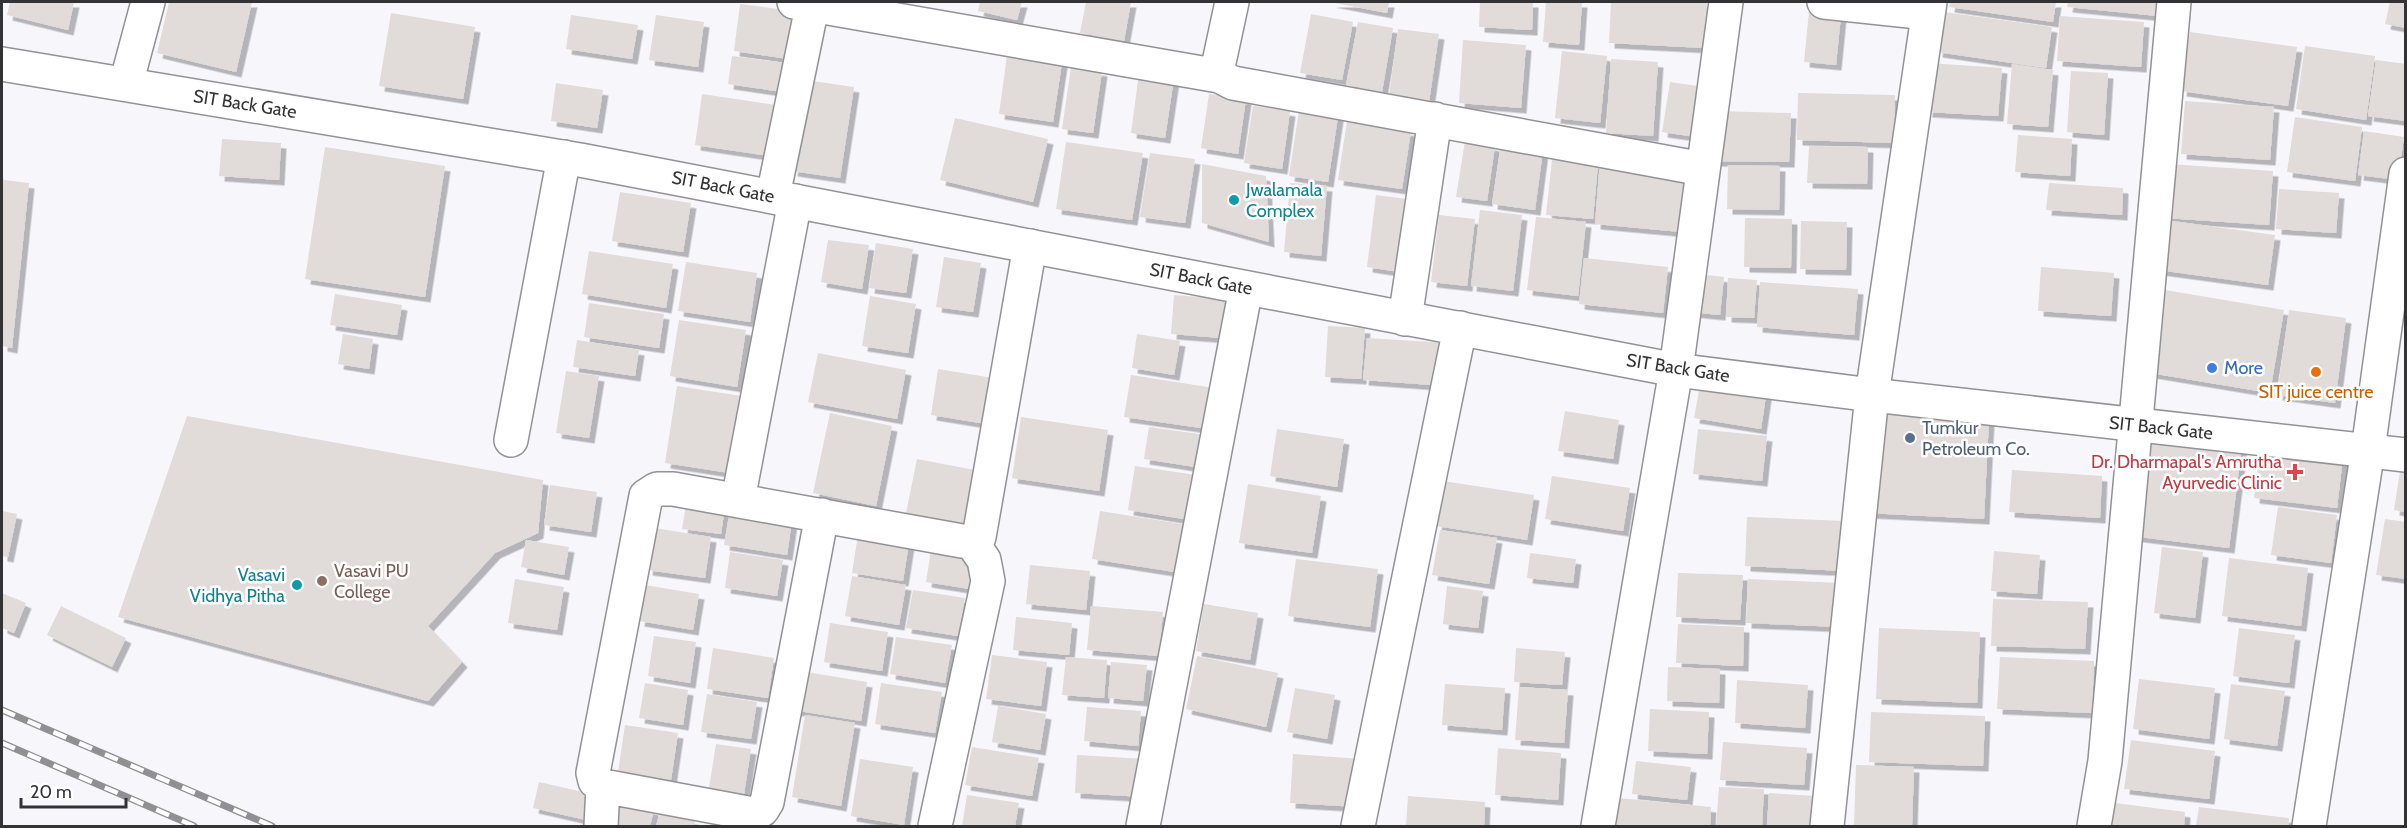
<svg xmlns="http://www.w3.org/2000/svg" width="2407" height="828" viewBox="0 0 2407 828" font-family="Cabin,sans-serif">
	<defs>
		<filter id="shadow"><feDropShadow dx="5.5" dy="5.5" stdDeviation="0" flood-color="#0004"/></filter>
	</defs>
	<rect width="100%" height="100%" fill="#f7f6fb"/>
	<path fill="#e1dbda" filter="url(#shadow)" d="M10 2H74L68 30 7 15Z
		M169 2H252L236 72 157 53Z
		M980 2H1022L1017 20 978 11Z
		M1086 2H1131L1124 41 1080 33Z
		M1330 2H1389L1387 13Z
		M1480 2H1533L1532 30 1479 27Z
		M1546 2H1582L1579 45 1543 42Z
		M1611 2H1707L1704 48 1609 43Z
		M1950 2H2056L2053 22 1949 7Z
		M2068 2H2170L2168 17 2067 7Z
		M2390 2H2406V28L2385 24Z
		M740 4 802 12 795 60 734 51Z
		M1809 11 1841 15 1836 65 1804 62Z
		M1943 12 2052 27 2046 68 1937 52Z
		M391 13 475 27 463 99 379 86Z
		M1311 14 1353 22 1342 80 1300 73Z
		M571 15 638 25 632 59 566 49Z
		M656 15 704 22 698 67 649 60Z
		M2060 16 2144 22 2141 67 2057 61Z
		M1358 22 1393 28 1382 92 1346 85Z
		M1398 29 1439 34 1429 102 1389 96Z
		M2190 32 2297 47 2288 106 2181 91Z
		M1463 40 1526 45 1521 108 1459 103Z
		M2305 46 2375 56 2366 120 2296 109Z
		M1008 48 1063 56 1053 122 999 114Z
		M1562 51 1607 56 1600 123 1555 118Z
		M732 56 793 64 789 93 728 84Z
		M1611 59 1658 62 1653 136 1606 133Z
		M2376 60 2406 64V121L2368 116Z
		M1930 63 2002 68 1998 116 1927 112Z
		M2012 64 2053 70 2048 127 2007 124Z
		M1071 67 1102 71 1093 133 1062 129Z
		M2071 71 2108 73 2104 135 2067 132Z
		M1139 73 1174 78 1165 138 1131 133Z
		M806 80 854 87 840 178 792 171Z
		M1670 82 1711 88 1703 138 1662 132Z
		M556 83 603 90 597 128 551 121Z
		M1798 93 1895 95 1894 143 1797 140Z
		M702 94 776 105 769 156 695 145Z
		M1209 94 1246 99 1238 154 1201 148Z
		M2185 101 2274 107 2270 160 2181 154Z
		M1300 104 1339 110 1328 182 1289 176Z
		M1253 106 1290 111 1282 169 1244 163Z
		M1715 111 1791 113 1789 162 1714 161Z
		M2295 117 2362 127 2355 181 2287 172Z
		M955 118 1048 139 1033 202 940 180Z
		M1347 121 1411 131 1402 189 1338 180Z
		M2364 131 2404 137 2398 180 2358 175Z
		M2018 135 2072 139 2070 176 2015 172Z
		M222 139 281 143 279 180 219 176Z
		M1465 141 1495 146 1487 201 1456 197Z
		M1066 142 1143 153 1132 220 1056 209Z
		M1501 144 1543 150 1535 210 1492 204Z
		M1809 146 1868 147 1867 184 1807 183Z
		M325 147 445 166 425 297 305 279Z
		M1150 153 1195 159 1185 223 1140 217Z
		M1552 159 1598 163 1593 219 1546 215Z
		M1600 161 1697 169 1692 233 1595 224Z
		M1202 164 1266 176 1269 242 1202 223Z
		M2169 164 2273 171 2269 225 2165 218Z
		M1728 165 1780 166 1779 210 1727 209Z
		M2 175 4 180 29 183 12 348 2 346Z
		M1290 183 1327 186 1321 256 1284 252Z
		M2049 183 2123 188 2122 215 2046 210Z
		M2279 189 2339 193 2336 233 2276 229Z
		M620 192 691 203 683 252 612 241Z
		M1376 195 1415 200 1406 273 1367 267Z
		M1480 210 1522 215 1513 291 1471 286Z
		M1439 215 1475 219 1467 286 1431 282Z
		M1536 217 1586 222 1578 296 1527 290Z
		M1745 218 1792 219 1791 268 1744 267Z
		M2165 220 2275 235 2268 285 2158 270Z
		M1801 221 1847 222 1846 270 1800 269Z
		M828 240 869 245 862 289 821 282Z
		M876 243 913 249 906 293 869 288Z
		M589 251 673 264 666 308 582 294Z
		M944 257 981 263 973 312 936 307Z
		M1584 258 1668 267 1663 313 1579 304Z
		M686 262 757 273 750 322 678 311Z
		M2041 267 2114 273 2111 316 2038 311Z
		M1674 271 1724 277 1720 315 1669 310Z
		M1728 278 1757 280 1754 318 1726 317Z
		M1760 282 1858 289 1854 335 1757 327Z
		M2165 290 2284 310 2270 393 2150 373Z
		M335 294 402 305 397 335 330 325Z
		M1174 295 1237 300 1234 339 1171 334Z
		M870 296 916 304 908 353 862 346Z
		M589 303 664 314 659 348 584 337Z
		M2289 310 2346 318 2335 403 2277 395Z
		M679 320 746 330 737 387 670 376Z
		M1328 326 1365 328 1361 379 1325 377Z
		M343 334 373 339 369 369 338 364Z
		M1137 334 1180 341 1174 375 1132 368Z
		M1367 338 1448 343 1445 386 1363 380Z
		M577 340 639 350 635 376 573 367Z
		M818 353 906 370 897 419 808 402Z
		M938 369 993 378 986 424 931 415Z
		M566 371 599 376 589 438 556 433Z
		M1131 375 1214 388 1208 429 1124 417Z
		M1701 379 1767 389 1761 429 1694 418Z
		M677 386 748 397 736 474 665 463Z
		M1565 411 1619 420 1613 459 1558 451Z
		M830 413 892 426 876 506 813 493Z
		M1877 414 1989 419 1984 519 1867 513Z
		M187 416 543 480 538 533 495 553 428 626 462 662 428 701 118 617Z
		M1021 417 1108 430 1099 491 1012 478Z
		M1149 427 1213 436 1208 469 1144 459Z
		M1277 429 1344 439 1337 487 1270 476Z
		M1698 429 1767 436 1762 481 1693 474Z
		M2144 433 2242 446 2229 548 2131 536Z
		M2261 447 2343 457 2337 508 2254 498Z
		M917 459 980 471 969 525 906 513Z
		M2401 465 2406 466V512L2394 510Z
		M1135 466 1203 476 1196 521 1128 510Z
		M2012 470 2102 476 2100 518 2009 512Z
		M1552 476 1630 488 1623 531 1545 519Z
		M1443 481 1534 495 1527 540 1436 526Z
		M1248 484 1321 496 1312 553 1239 543Z
		M550 485 597 492 591 532 544 525Z
		M688 493 726 500 721 534 682 529Z
		M731 504 793 513 787 555 724 545Z
		M2278 507 2337 515 2331 563 2271 555Z
		M2 511 17 514 8 557 2 556Z
		M1100 511 1188 525 1181 573 1092 559Z
		M1747 517 1846 521 1844 571 1745 566Z
		M2385 519 2406 522V579L2376 575Z
		M654 528 711 537 705 578 647 570Z
		M1440 530 1497 538 1489 584 1432 575Z
		M858 535 909 543 903 581 852 573Z
		M526 540 569 547 564 575 521 567Z
		M2162 547 2203 552 2195 618 2154 613Z
		M931 550 981 558 976 590 926 582Z
		M1994 551 2040 555 2037 594 1991 591Z
		M730 552 783 560 777 596 725 588Z
		M1530 553 1576 559 1573 583 1527 578Z
		M2229 558 2308 568 2301 626 2222 616Z
		M1296 559 1378 569 1370 627 1288 616Z
		M1030 565 1090 571 1086 610 1026 604Z
		M1678 573 1743 575 1740 620 1676 617Z
		M852 576 906 585 899 625 845 616Z
		M515 579 564 587 557 630 508 623Z
		M1748 579 1841 583 1839 627 1746 623Z
		M645 585 699 594 693 630 639 621Z
		M1447 586 1483 591 1478 628 1443 624Z
		M913 590 965 598 958 636 906 628Z
		M2 593 26 603 14 633 2 628Z
		M1993 599 2088 602 2085 649 1991 646Z
		M1204 604 1258 613 1250 660 1196 651Z
		M61 606 126 638 112 667 47 635Z
		M1091 606 1163 612 1159 656 1087 650Z
		M1016 617 1072 623 1069 655 1013 650Z
		M830 623 888 632 882 671 824 662Z
		M1678 624 1744 627 1743 666 1676 663Z
		M1879 628 1980 632 1977 703 1876 699Z
		M2239 628 2295 635 2289 683 2233 676Z
		M654 636 696 642 690 683 648 676Z
		M896 637 952 645 945 683 890 674Z
		M713 648 774 658 768 698 707 689Z
		M1516 648 1565 652 1562 685 1514 682Z
		M992 655 1047 662 1041 706 986 699Z
		M1197 656 1278 673 1266 727 1186 709Z
		M1066 657 1107 660 1104 698 1062 695Z
		M2000 657 2094 661 2092 713 1997 709Z
		M1111 662 1147 665 1143 701 1108 698Z
		M1668 667 1720 669 1719 703 1667 701Z
		M800 671 867 682 861 721 793 710Z
		M2139 679 2215 688 2209 739 2133 729Z
		M1737 680 1808 685 1805 728 1735 723Z
		M645 683 688 690 683 725 639 718Z
		M881 683 942 692 935 733 875 724Z
		M1445 684 1505 688 1502 730 1442 725Z
		M2231 684 2285 691 2277 746 2224 739Z
		M1519 687 1568 690 1564 743 1515 740Z
		M1295 688 1335 695 1327 739 1287 732Z
		M707 694 757 702 751 739 701 732Z
		M998 706 1046 714 1040 750 992 742Z
		M1087 707 1141 711 1138 746 1084 741Z
		M1650 709 1709 712 1707 754 1648 751Z
		M1871 712 1985 716 1983 766 1869 762Z
		M805 715 855 723 841 806 792 797Z
		M625 725 678 733 671 780 618 772Z
		M2131 740 2215 751 2209 799 2124 789Z
		M1723 742 1807 748 1804 785 1720 780Z
		M716 744 751 749 744 794 709 788Z
		M972 747 1039 758 1032 796 965 785Z
		M1498 748 1561 753 1558 800 1495 795Z
		M1293 754 1361 759 1358 807 1290 803Z
		M1077 755 1146 759 1144 797 1075 793Z
		M860 759 913 767 904 825 851 816Z
		M1636 761 1691 767 1687 800 1632 794Z
		M1856 765 1914 767 1912 826H1854Z
		M539 782 592 794 586 820 533 808Z
		M1719 787 1764 789 1762 826H1716Z
		M1769 793 1815 796 1813 826H1767Z
		M967 795 1019 803 1015 826H962Z
		M1408 796 1485 802 1484 826H1406Z
		M1619 798 1711 807 1710 826H1616Z
		M2092 800 2185 812 2184 826H2089Z
		M619 802 654 810 650 826H613Z
		M2199 807 2289 818 2288 826H2196Z
		M660 812 695 820 694 826H656Z"/>
	<g fill="none" stroke-linecap="round" stroke-linejoin="round">
		<g stroke="#929196" stroke-width="36">
			<path id="street" d="M794 2 1219 76
				M1232 2 1218 67 1219 76 1233 83 1703 169
				M1824 2 1928 13
				M126 84 148 2
				M773 196 813 2
				M1405 319 1435 119
				M511 440 564 157
				M738 500 795 201
				M822 515 767 802 762 810 753 814 603 786 595 781 593 773 646 496 657 489H673L962 541H971L979 537 1030 246
				M601 826 603 786
				M935 826 988 581 984 560 971 541
				M1143 826 1246 288
				M1358 826 1460 328
				M1598 826 1676 370 1726 2
				M1827 826 1872 395 1930 2
				M2094 826 2105 761 2174 2
				M2309 826 2368 450 2406 174"/>
		</g>
		<g stroke="#929196" stroke-width="36">
			<path id="secondary" d="M2 64 580 160 1676 370 1872 395 2406 455"/>
		</g>
		<use href="#street" stroke="#fff" stroke-width="33"/>
		<use href="#secondary" stroke="#fff" stroke-width="33"/>
		<g stroke="#909093" stroke-width="7">
			<path id="rail" d="M2 710 272 826
				M2 743 194 826"/>
		</g>
		<use href="#rail" stroke="#fff" stroke-width="4.5" stroke-dasharray="14" stroke-linecap="butt"/>
	</g>
	<g fill="#0f9aa8" stroke="#fff" stroke-width="2">
		<circle cx="1234" cy="200" r="6"/>
		<circle cx="297" cy="585" r="6"/>
	</g>
	<circle fill="#3f7fe0" stroke="#fff" stroke-width="2" cx="2212" cy="368" r="6"/>
	<circle fill="#e8710a" stroke="#fff" stroke-width="2" cx="2316" cy="372" r="6"/>
	<circle fill="#5c6f8a" stroke="#fff" stroke-width="2" cx="1910" cy="438" r="6"/>
	<path fill="#e0444e" stroke="#fff" stroke-width="2" d="M2292 463h6v6h6v6h-6v6h-6v-6h-6v-6h6z"/>
	<circle fill="#8d6e63" stroke="#fff" stroke-width="2" cx="322" cy="581" r="6"/>
	<g text-anchor="middle" stroke-width="5" stroke-linejoin="round" paint-order="stroke">
		<g font-size="18" fill="#333335" stroke="#fff">
			<text transform="translate(245 104) rotate(9)" y="6">SIT Back Gate</text>
			<text transform="translate(723 187) rotate(11)" y="6">SIT Back Gate</text>
			<text transform="translate(1201 279) rotate(11)" y="6">SIT Back Gate</text>
			<text transform="translate(1678 368) rotate(9)" y="6">SIT Back Gate</text>
			<text transform="translate(2161 428) rotate(6)" y="6">SIT Back Gate</text>
		</g>
		<g font-size="18" fill="#0d838f" stroke="#fff" text-anchor="start">
			<text x="1246" y="196">Jwalamala<tspan x="1246" dy="21">Complex</tspan></text>
			<text x="285" y="581" text-anchor="end">Vasavi<tspan x="285" dy="21">Vidhya Pitha</tspan></text>
		</g>
		<g font-size="18" fill="#366cbe" stroke="#fff" text-anchor="start">
			<text x="2224" y="374">More</text>
		</g>
		<g font-size="18" fill="#c56008" stroke="#fff">
			<text x="2316" y="398">SIT juice centre</text>
		</g>
		<g font-size="18" fill="#4e5e75" stroke="#fff" text-anchor="start">
			<text x="1922" y="434">Tumkur<tspan x="1922" dy="21">Petroleum Co.</tspan></text>
		</g>
		<g font-size="18" fill="#be3a42" stroke="#fff" text-anchor="end">
			<text x="2282" y="468">Dr. Dharmapal's Amrutha<tspan x="2282" dy="21">Ayurvedic Clinic</tspan></text>
		</g>
		<g font-size="18" fill="#785e54" stroke="#fff" text-anchor="start">
			<text x="334" y="577">Vasavi PU<tspan x="334" dy="21">College</tspan></text>
		</g>
	</g>
	<rect width="2407" height="828" fill="none" stroke="#333335" stroke-width="6"/>
	<path d="M21 798v9h105v-9" fill="none" stroke="#333335" stroke-width="3"/>
	<text x="30" y="798" font-size="18" fill="#333335" stroke="#ffffff" stroke-width="4.5" paint-order="stroke">20 m</text>
</svg>
